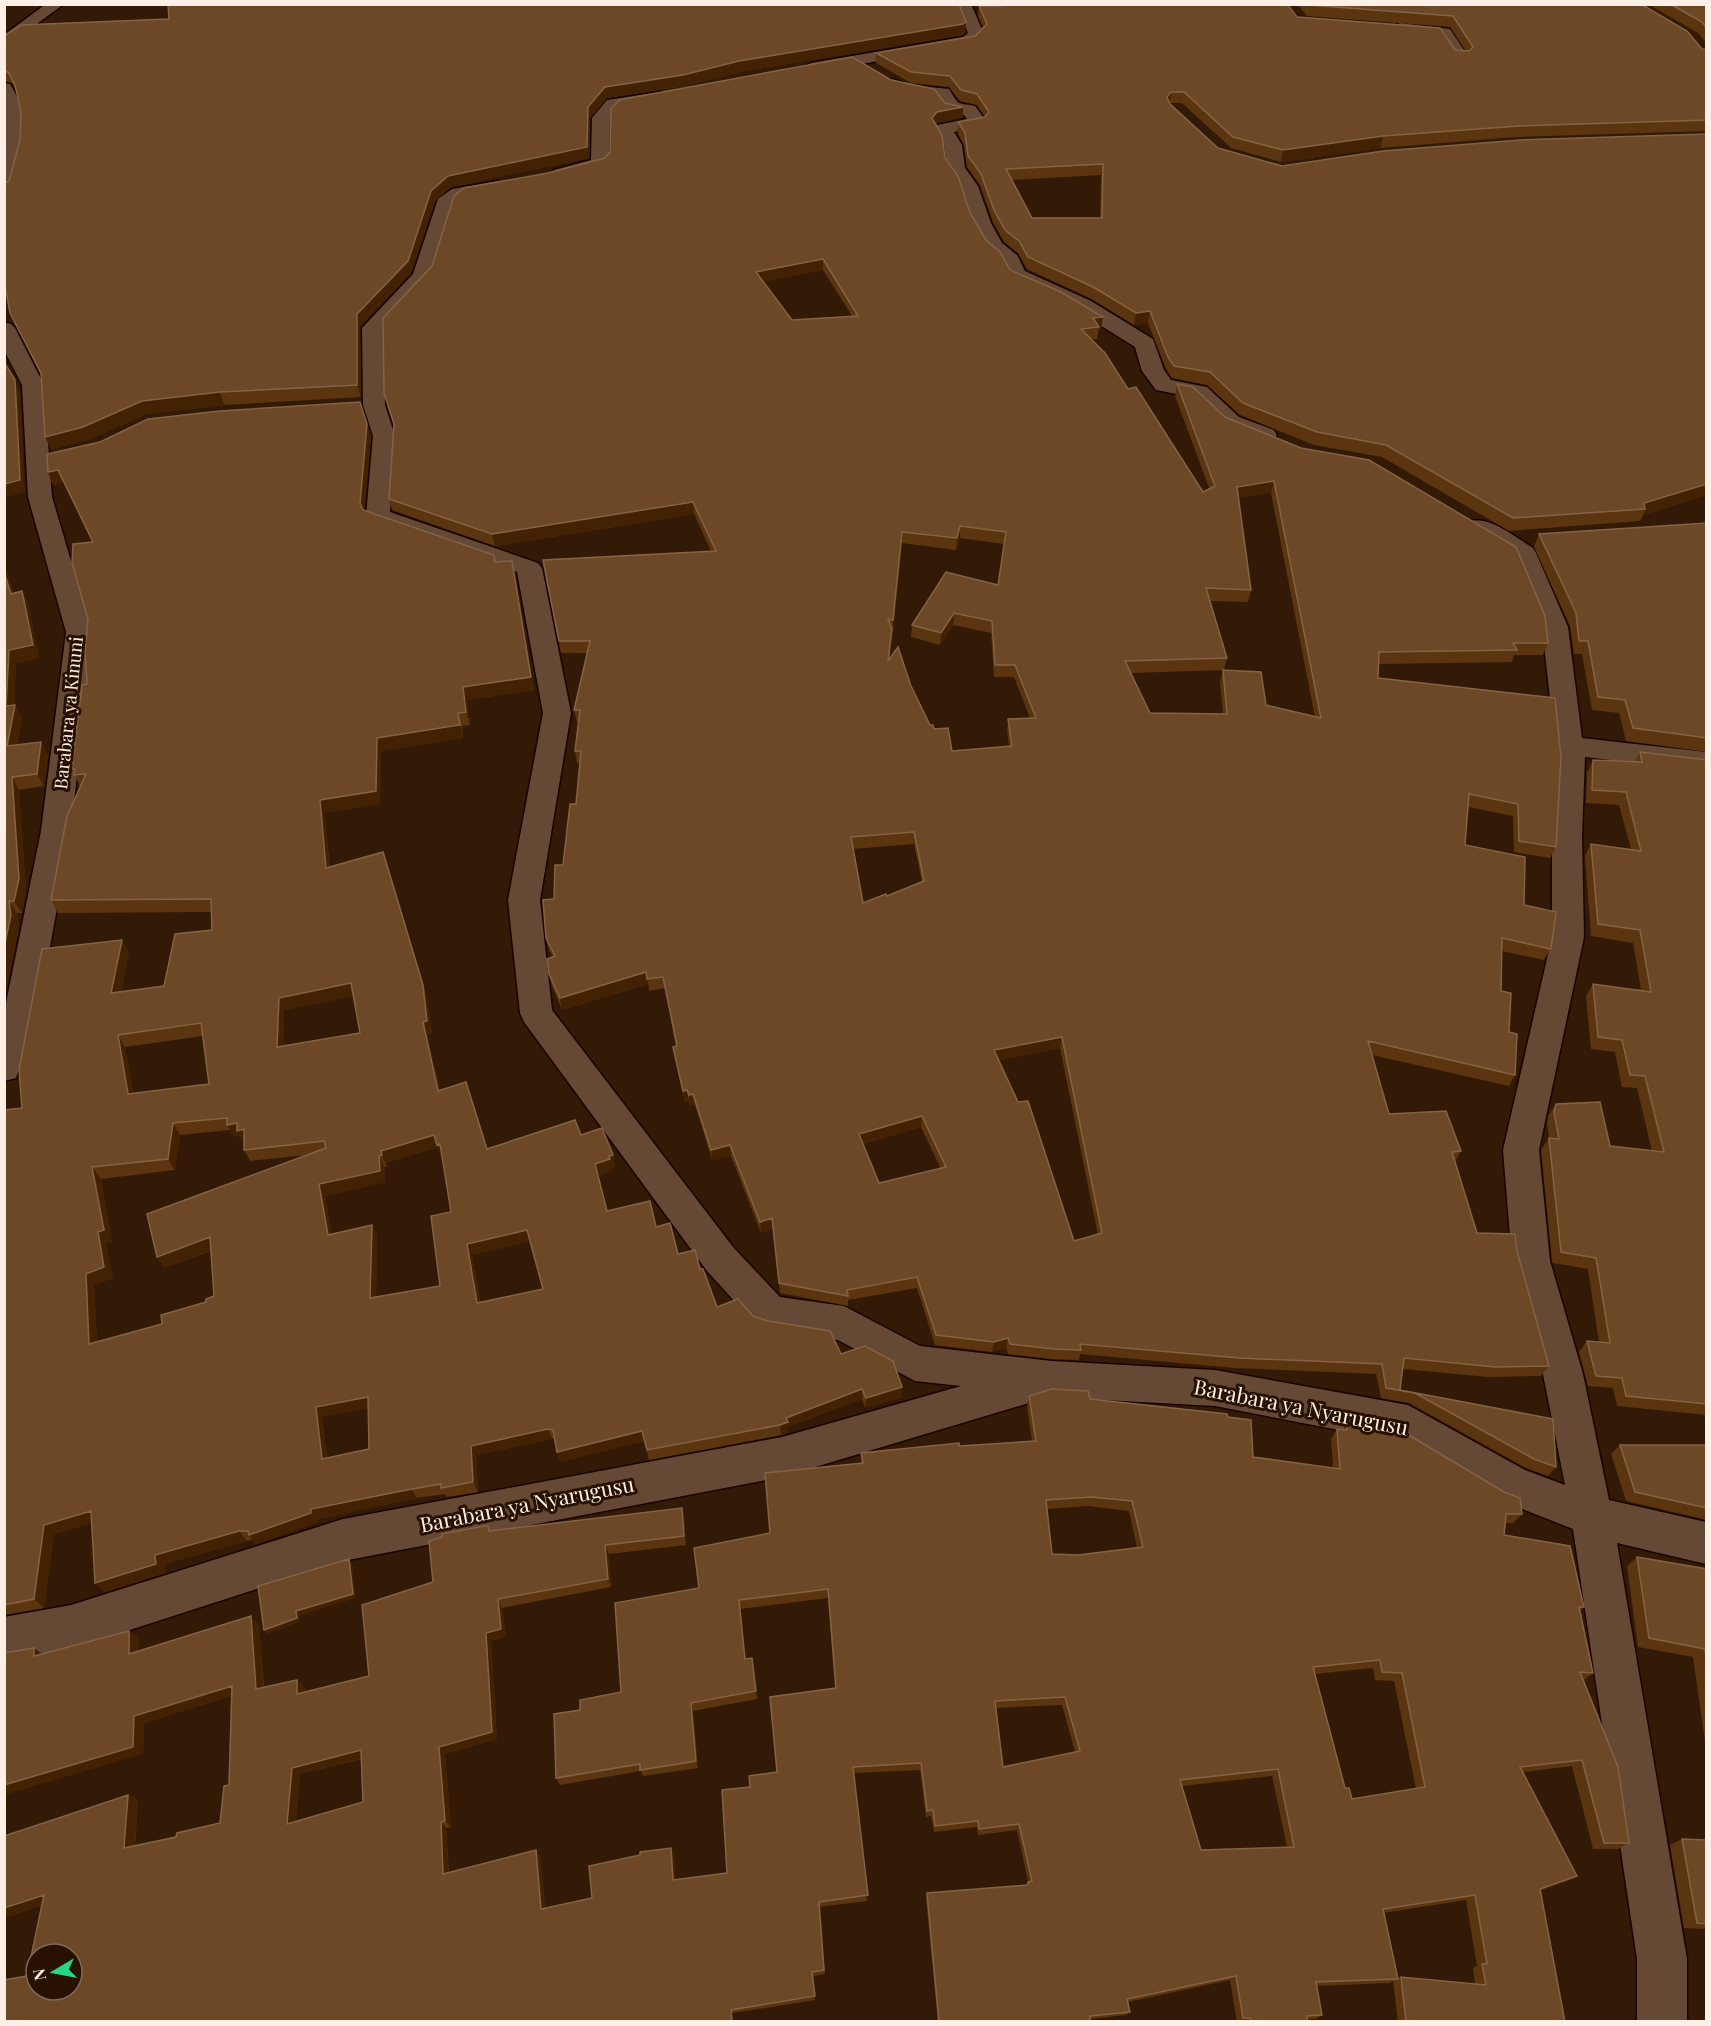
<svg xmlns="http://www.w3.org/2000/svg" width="1711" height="2026" viewBox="0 0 1711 2026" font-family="'Playfair Display',serif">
	<rect width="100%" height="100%" fill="#321a07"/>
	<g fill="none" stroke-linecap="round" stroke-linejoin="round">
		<g stroke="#190400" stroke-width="3">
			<path id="minor" d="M46 4H64L4 48V35Z
				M956 4H971L984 34 974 44 811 73 803 68 811 63 963 37 968 33Z
				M1400 23 1450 29 1468 56 1466 59H1454L1439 36 1394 31 1392 28Z
				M892 79 910 85 949 89C960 107 956 102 975 106L987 122 984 126 954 132 962 145 965 168 978 186 991 223 1002 243 1017 255 1025 271 1091 301 1153 339 1164 370 1171 380 1207 387 1239 417 1274 430 1277 435 1274 440H1258L1223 427 1192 397 1156 390 1142 371 1135 347 1061 301 1010 279 1001 262 987 250 971 223 960 186 947 168 944 145 934 129 937 125 967 119 964 115C952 115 938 111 935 97 919 96 895 98 884 84L886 80Z
				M4 83 10 84C32 117 23 156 13 191L4 196Z
				M660 92 666 93 669 97 666 101 618 108 610 119 609 163 606 167 560 180 554 178 551 174 554 170 591 160 592 118 607 100Z
				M498 181 507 187 505 191 465 198 454 206 433 276 384 329 385 405 395 436 390 512 538 563 542 568 571 713 540 900 552 1010 733 1247 780 1297 844 1306 920 1346 1052 1361 1215 1370 1408 1405 1525 1470 1565 1485 1543 1374 1512 1261 1503 1150 1552 937V836L1558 769 1542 627 1513 557 1469 531 1466 526 1469 521C1491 516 1515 537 1533 548L1536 553 1568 627 1582 738 1706 752V771L1585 757 1582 836 1584 937 1539 1150 1550 1261 1583 1374 1609 1500 1706 1522V1564L1617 1543 1687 1959V2022H1637V1959L1573 1529 1497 1499 1401 1442 1215 1406 1049 1397 782 1477 343 1561 71 1649 4 1661V1617L71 1605 343 1519 782 1437 961 1386 915 1381 838 1340 770 1330 756 1325 707 1271 524 1022 520 1013 508 900 543 713 517 572 369 521 366 516 373 436 363 405 362 328 413 274 438 199 452 189Z
				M4 322 11 324 15 328 44 385 52 497 92 632 71 831 38 1013 16 1078 4 1081V1013L41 831 66 632 28 497 22 385 4 350Z"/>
		</g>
		<use href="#minor" fill="#654935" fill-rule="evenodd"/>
	</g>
	<path fill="#5b3410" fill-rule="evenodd" d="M1297 4H1641L1702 49 1707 50V131L1516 137 1380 148 1281 162 1231 148 1182 103H1170L1218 148 1282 166 1707 134V495L1643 515 1640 521 1509 531 1382 457 1314 445 1240 415 1207 385 1172 378 1166 369 1148 323 1134 325 1092 299 1027 269 1018 253 1004 242 993 222 980 185 967 167 964 145 958 134V122L985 117 977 105 960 101 949 87 911 83 876 63V53L975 36 983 27 978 16 979 6H1001L1297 17 1455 50H1465L1450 27 1307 16ZM1101 175 1100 218H1032L1012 180Z
		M1648 4H1707V44L1698 33Z
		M169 19 966 22 965 32 962 35 740 72 684 86 607 98 590 118 589 158 451 187 434 202 411 273 360 326 361 397 224 405 147 414 88 440 51 449 41 375 10 313 9 181 20 140 21 112 16 90 12 83 4 81V36Z
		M891 80 945 103 963 107V117L937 123 936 124 945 158 970 213 986 240 1010 270 1101 329H1099L1097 339H1092L1203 492 1209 488 1175 396 1177 384 1548 643 1543 655H1514L1512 662 1379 664 1378 678 1555 698 1556 847 1550 858 1514 852 1513 816 1468 807 1465 845 1524 905 1551 949 1544 960 1502 951 1501 991 1509 1032 1515 1075 1509 1086 1372 1055 1389 1114 1461 1151 1455 1162 1477 1233 1517 1251 1549 1366 1541 1376 1488 1377 1403 1369 1400 1390 1553 1419 1556 1467 1548 1476 1526 1468 1409 1403 1381 1398 1376 1374 1234 1368 1080 1354 1079 1360 1052 1359 1008 1354 1006 1348 992 1352 935 1345 917 1288 848 1300V1306L780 1293 773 1229 761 1233 731 1156 712 1160 695 1105 690 1106 689 1101 685 1102 675 1058 673 1047 676 1046 665 988 649 991 648 984 562 1010 552 986 549 974 553 957 549 950 546 938 554 899 563 865 576 804 580 763H577L575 751 578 722H577L574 710 587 653H561L543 560 711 551 694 514 495 546 392 510 389 499 394 426 384 393 548 173 605 158ZM823 270 852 316 792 320 763 281ZM1271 493 1315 717 1266 705 1224 670 1227 658 1209 601 1248 602 1251 590 1238 498ZM960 538 1004 544 998 585 912 625 911 637 940 645 953 625 991 633 994 677H1014L1030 718 1008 719 1007 731 1009 746 952 751 930 725 911 686 890 659 892 632H893L902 543 956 550ZM1223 670 1220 682 1223 714 1150 713 1131 673ZM914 844 922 882 887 896 863 903 853 849ZM1060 1048 1098 1235 1074 1241 1018 1102 999 1060ZM921 1127 941 1169 879 1183 863 1144Z
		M367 424 371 436 364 510 496 562 512 561 534 690 467 700 470 725 462 726 463 738 381 751 380 804 324 813 330 867 387 865 427 998 432 1033 427 1034 440 1091 487 1149 581 1135 613 1155 615 1167 612 1168V1171L598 1176 607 1211 656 1227 678 1254 700 1269 717 1307 753 1316 841 1354 902 1387V1397L865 1408 862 1399 788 1427V1432L781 1435 649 1460 644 1441 560 1462 557 1452 555 1439H552L476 1455 478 1492 447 1497 445 1494 417 1498 318 1519V1522L256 1544 253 1540 247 1541 164 1564 165 1573 105 1592 95 1583 92 1523 54 1534 44 1608 4 1615V1110L22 1108 129 952 121 992 164 986 212 930 211 912 58 913 51 900 80 787 72 769 87 684 88 619 92 542 64 482 53 485 48 472ZM353 996 360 1033 283 1046 284 1010ZM203 1036 209 1084 133 1094 125 1047ZM230 1130 234 1137 240 1135 244 1142V1150L250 1161 307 1155 164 1268 211 1251 214 1296 206 1302 162 1324 97 1342 94 1285 113 1278 106 1244 112 1242 101 1179 175 1170 180 1135ZM438 1147 441 1157 442 1156 451 1212 440 1286 376 1297 377 1236 372 1225 332 1234 325 1196 385 1182 384 1167H387L386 1163ZM530 1241 543 1289 480 1302 472 1255ZM368 1408 369 1449 327 1458 322 1417Z
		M1707 523V752L1626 741 1619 713 1592 710 1582 654H1574L1570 626 1534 547 1539 534Z
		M4 567 8 574 13 593 22 591 28 604 39 658 16 663 14 705 22 718 17 745 48 755 44 786 19 790 26 891 22 913H17L19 927 4 1001Z
		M1640 752 1707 760V1415L1617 1406 1613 1388 1588 1386 1579 1352 1587 1341 1599 1342 1588 1269 1553 1263 1552 1261 1541 1150 1549 1138 1547 1124 1548 1116 1556 1104 1610 1146 1652 1151 1637 1088 1622 1087 1615 1052 1591 1049 1586 996 1593 984 1641 990 1633 943 1591 936 1585 856 1591 844 1631 849 1619 805 1586 803 1587 773 1593 760 1635 761Z
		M1029 1396 1090 1399 1228 1417 1253 1457 1333 1468 1331 1439 1337 1429 1343 1430 1347 1423 1522 1514 1513 1523H1506L1504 1535 1584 1607 1580 1610 1593 1673 1584 1680 1629 1843 1618 1849H1593L1572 1766 1523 1772 1577 1876 1567 1881 1540 1891 1565 2022H1398L1393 1981 1390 1983 1317 1986 1322 2015 1316 2019H1307L1308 2022H1237L1230 1980 1128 2002 1130 2012 1126 2015 1090 2019V2022H938L926 1899 927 1893 1026 1885 1028 1881 1017 1830 978 1835 977 1827 934 1832 931 1816 926 1817 920 1770 854 1773 867 1901 819 1907 825 1974 813 1976 815 2000 733 2013 27 1976 42 1905 4 1918V1836L128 1795 138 1801 135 1846 176 1837 220 1823 229 1785 231 1696 144 1723 143 1754 34 1648 42 1654 129 1631 139 1639 138 1651 259 1624 264 1687 297 1680 305 1688V1692L369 1676 433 1582 488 1526 490 1531 682 1508 684 1517 686 1545 609 1554 611 1587 502 1608 506 1637 491 1641 497 1739 445 1754 451 1827 446 1828 449 1873 540 1855 545 1908 592 1898 671 1848 674 1853 675 1880 727 1873 750 1787 777 1772 835 1688 828 1598 740 1609 745 1659 752 1658 757 1699 693 1711 698 1768 643 1776 641 1771 560 1785 556 1778 580 1710 621 1692 699 1588 861 1463V1453L1032 1441 1027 1406ZM1088 1506 1129 1511 1137 1548 1078 1555 1052 1554 1047 1509ZM1373 1668 1375 1680 1394 1681 1416 1789 1352 1799 1345 1788 1314 1674ZM1062 1705 1075 1752 1003 1767 996 1708ZM362 1759 363 1802 296 1821 300 1774ZM1272 1776 1287 1847 1201 1850 1182 1786ZM1466 1900 1477 1966 1473 1968 1475 1984 1401 1977 1398 1978 1383 1913Z
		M1620 1445H1707V1520L1626 1501 1611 1454Z
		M1637 1557 1707 1569V1756L1693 1657 1638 1647 1627 1566Z
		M1682 1839 1707 1840V1929L1684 1928 1670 1845Z"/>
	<path fill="#432103" d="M966 22 965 32 962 35 740 72 684 86 607 98 590 118 589 158 451 187 434 202 411 273 360 326 361 397 357 385V314L431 191 448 176 588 107 605 87 739 61Z
		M1171 92 1170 103 1167 97Z
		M963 107V117L937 123 932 129V118L937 112Z
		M1383 136 1380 148 1281 162 1283 150Z
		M823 259V270L757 283 756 272Z
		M1150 311 1148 323 1134 325 1136 313Z
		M1103 317 1101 329H1099V327L1093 318Z
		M15 380 20 392 25 492 4 498V484Z
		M220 392 224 405 147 414 88 440 51 449 45 437 142 401Z
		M367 424 371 436 364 516 360 503Z
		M58 470 64 482 53 485 48 472Z
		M1274 481 1271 493 1234 499 1237 487Z
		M1707 484V495L1643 515 1645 509 1644 503Z
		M693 502 694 514 495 546 492 534Z
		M960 526V538L956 550 957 538Z
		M902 532V543L893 632V620Z
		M512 561 534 690 467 700 470 725 466 712 463 687Z
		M4 567 8 574 17 606 11 594 4 572Z
		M22 591 28 604 39 658 16 663 14 712 15 705 22 718 14 759 7 746 6 706 9 650Z
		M954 613 953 625 940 645 941 633Z
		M892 629V641L888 673V661Z
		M458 713 463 738 381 751 380 804 324 813 331 880 326 868 320 800 377 738Z
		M41 742 48 755 44 786 37 774Z
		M12 777 19 790 26 891 22 913 14 901Z
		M387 865 427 998 432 1033 427 1034 442 1103 438 1091Z
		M9 901 17 913 19 927 4 1001V948Z
		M122 940 129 952 118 1005 111 993Z
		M646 972 648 984 562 1010 560 998Z
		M351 983 356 996 284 1010 283 1060 277 1047 279 998Z
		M118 1035 125 1047 136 1106 128 1094Z
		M1062 1037 1060 1048 993 1062 994 1050Z
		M687 1090 689 1101 685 1102 683 1091Z
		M693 1094 695 1105 690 1106 689 1095Z
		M922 1116 921 1127 859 1145V1134Z
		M173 1123 180 1135 175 1170 168 1159Z
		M237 1123 244 1129V1142L240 1135 234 1137 227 1125Z
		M434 1135 440 1144 445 1156 441 1157 438 1147 386 1163 387 1167 382 1155 381 1151Z
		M730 1145 731 1156 712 1160 711 1150Z
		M613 1155 615 1167 612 1168V1171L598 1176 595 1164Z
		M379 1156 384 1167 385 1182 325 1196 334 1246 328 1235 319 1184Z
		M92 1167 101 1179 112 1242 106 1244 113 1278 94 1285 98 1355 89 1344 86 1274 98 1232Z
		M772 1218 773 1229 761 1233 760 1222Z
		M372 1225 377 1236 376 1309 370 1298Z
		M527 1230 531 1241 472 1255 481 1314 477 1303 467 1244Z
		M210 1237 217 1248 164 1268 157 1257Z
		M1008 1338 1006 1348 992 1352 994 1342Z
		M902 1387V1397L865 1408 866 1398Z
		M862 1389V1399L788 1427V1432L781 1435 780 1425 786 1418Z
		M368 1397 374 1407 322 1417 328 1468 322 1459 316 1407Z
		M548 1429 552 1439 476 1455 478 1492 473 1482 471 1446Z
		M642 1431 645 1441 560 1462 557 1452Z
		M412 1489 417 1498 318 1519V1522L256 1544 249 1535 311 1509Z
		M682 1508 684 1517 686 1545 684 1536Z
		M91 1511 100 1521 54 1534 44 1608 34 1599 44 1525Z
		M239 1531 247 1541 164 1564 165 1573 105 1592 95 1583 155 1555Z
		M605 1545 609 1554 611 1587 608 1579Z
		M349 1559 352 1564 356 1598 299 1616 300 1622 267 1634 264 1630 296 1611Z
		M498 1599 502 1608 506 1637 491 1641 497 1739 445 1754 451 1827 445 1821 439 1747 486 1633Z
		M251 1616 259 1624 264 1696 256 1689Z
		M129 1631 139 1639 138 1662 129 1654Z
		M34 1648 45 1656H34Z
		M297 1680 305 1688 304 1702 297 1694Z
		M232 1686 240 1693 144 1723 143 1754 4 1795V1785L134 1716Z
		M691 1703 693 1711 698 1768 696 1761Z
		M361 1750 368 1757 300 1774 295 1830 287 1824 292 1768Z
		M128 1795 138 1801 134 1854 124 1848Z
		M441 1822 446 1828 449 1880 443 1874Z
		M671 1848 674 1853 675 1885 673 1880Z
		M536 1850 540 1855 546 1914 541 1909Z
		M1577 1876 1567 1881 1530 1895 1540 1889Z
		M44 1895 55 1900 4 1918V1908Z"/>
	<path fill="#6d4827" stroke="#846345" stroke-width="1.5" fill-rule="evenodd" d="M168 4H959L966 22 963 24 739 61 683 75 605 87 588 107 587 147 448 176 431 191 408 261 357 314V385L220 392 142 401 83 427 45 437 41 373 10 313 4 280V183L9 181 20 140 21 112 15 85 8 72 4 71V36L21 25 169 19Z
		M1002 4H1287L1297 17 1440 28 1455 50 1469 51 1473 47 1453 16 1309 5 1308 4H1641L1687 31 1702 49 1707 50V120L1519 126 1383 136 1283 150 1233 137 1184 92H1171L1167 97 1170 104 1218 148 1282 166 1383 151 1520 140 1707 134V484L1644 503 1645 509 1513 518 1386 445 1317 432 1243 403 1210 372 1174 366 1168 357 1150 311 1136 313 1093 287 1028 257 1019 241 1005 230 994 210 981 174 968 156 965 133 958 122 985 117 989 112 977 94 961 90 950 76 911 72 876 53 975 36 987 24 979 6H1001ZM1103 164 1102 218H1032L1006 169Z
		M1670 4H1707V28L1702 22Z
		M852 57 891 80 934 89 945 103 963 107 937 112 932 118 942 135 945 158 958 176 970 213 986 240 1000 252 1010 270 1061 292 1103 317 1093 318 1099 327 1081 329 1105 353 1128 389 1136 387 1203 492 1215 486 1177 384 1193 387 1225 417 1301 448 1369 460 1516 547 1545 616 1548 643H1513L1517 650 1379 652 1378 678 1555 698 1561 757 1556 847 1519 841 1518 804 1469 794 1465 845 1525 857 1524 905 1556 912 1551 949 1502 938 1501 991 1511 993 1509 1032 1517 1034 1515 1075 1368 1041 1389 1114 1446 1111 1461 1151 1452 1152 1477 1233 1515 1234 1517 1251 1549 1366 1495 1367 1404 1358 1400 1390 1553 1419 1556 1467 1534 1459 1415 1393 1386 1388 1382 1364 1239 1358 1080 1344 1081 1350 1054 1349 1010 1344 1008 1338 994 1342 936 1335 917 1277 847 1290 848 1296 779 1283 772 1218 760 1222 730 1145 711 1150 693 1094 689 1095 687 1090 683 1091 673 1047 677 1046 663 977 647 979 646 972 560 998 549 974 547 959 555 956 546 938 543 900 554 899 555 865H563L570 804H576L581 751H575L580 710H574L590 641H559L543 560 716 551 693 502 492 534 389 499 394 424 384 393 383 318 432 266 454 196 464 188 548 173 605 158 610 152 611 109 619 100ZM823 259 858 316 792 320 756 272ZM1274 481 1321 718 1266 705 1261 672 1223 670 1227 714 1150 713 1125 661 1227 658 1206 588 1251 590 1237 487ZM960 526 1006 532 998 585 946 572 912 625 941 633 954 613 992 621 995 665H1015L1036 718 1008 719 1012 746 952 751 948 728 934 729 933 725H930L911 686 898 647 888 661 892 629 888 619 893 620 902 532 957 538ZM914 832 924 881 887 896 886 894 863 903 851 837ZM1062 1037 1102 1233 1074 1241 1028 1101 1018 1102 994 1050ZM922 1116 946 1167 879 1183 859 1134Z
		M4 362 15 380 20 480 4 484Z
		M360 402 367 424 360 503 363 510 494 555 495 562 512 561 531 677 463 687 466 712 458 713 460 725 377 738 376 791 320 800 326 868 383 852 423 985 427 1021 423 1022 438 1091 466 1082 487 1149 575 1120 581 1135 602 1128 613 1155 609 1156 610 1159 595 1164 607 1211 650 1201 656 1227 670 1223 678 1254 695 1250 700 1269H703L717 1307 738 1299 753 1316 768 1321 830 1331 841 1354 865 1346 893 1361 902 1387 866 1398 862 1389 786 1418 788 1422 780 1425 647 1450 642 1431 557 1452 553 1430 548 1429 471 1446 473 1482 441 1488V1484L412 1489 311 1509V1513L249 1535 248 1531H239L155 1555 156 1564 95 1583 91 1511 44 1525 34 1599 4 1605V1110L22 1108 19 1070 42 949 122 940 111 993 164 986 175 934 212 930 211 899 51 900 67 816 86 774 74 775 75 769H72L82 685 87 684 85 652 88 619 72 563 73 544 93 542 58 470 48 472 47 454 100 442 148 419 220 411ZM351 983 360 1033 277 1047 279 998ZM201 1023 209 1084 128 1094 118 1035ZM227 1118V1125L237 1123V1131L244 1129V1150L324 1141 326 1148 147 1214 157 1257 210 1237 214 1296 206 1299V1302L161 1315 162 1324 89 1344 86 1274 104 1267 98 1232 104 1230 92 1167 168 1159 173 1123ZM434 1135 437 1145 440 1144 451 1212 431 1216 440 1286 370 1298 372 1225 328 1235 319 1184 380 1171 379 1156 382 1155 381 1151ZM527 1230 543 1289 477 1303 467 1244ZM368 1397 369 1449 322 1459 316 1407Z
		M1707 523V738L1633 728 1625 700 1598 697 1588 641H1579L1576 613 1539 534Z
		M4 572 11 594 22 591 33 645 9 650 6 706 15 705 7 746 41 742 37 774 12 777 19 879 14 901H9L11 915 4 948Z
		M1640 752 1707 760V1404L1626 1396 1622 1378 1596 1376 1587 1341 1610 1343 1596 1258 1561 1252 1549 1138 1559 1139 1554 1112 1556 1104 1600 1102 1610 1146 1664 1152 1645 1076 1630 1075 1622 1040 1598 1037 1593 984 1651 992 1640 930 1598 924 1591 844 1641 851 1626 792 1592 790 1593 760 1642 762Z
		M1052 1389 1088 1391 1090 1399 1227 1414 1228 1417 1251 1420 1253 1457 1340 1469 1337 1429 1347 1430V1423L1407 1434 1504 1492 1520 1498 1522 1514H1506L1504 1535 1570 1546 1584 1607H1579L1593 1673 1580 1672 1618 1767 1629 1843H1604L1582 1760 1520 1767 1577 1876 1540 1889 1565 2022H1406L1401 1977 1486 1985 1482 1964H1487L1475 1895 1383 1909 1398 1979 1316 1982 1322 2015 1307 2016 1308 2022H1251L1250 2018H1243L1236 1976 1127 1999 1130 2012 1090 2016V2022H939L927 1893 1028 1885V1882L1032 1881 1019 1824 979 1829 978 1821 935 1826 933 1810 927 1811 921 1763 853 1767 868 1895 819 1902 824 1970 812 1972 815 1996 731 2010 732 2021 4 2022V1980L27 1976 44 1895 4 1908V1836L128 1795 124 1848 176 1837 177 1833 220 1823 224 1786 229 1785 232 1686 134 1716 133 1747 4 1785V1653L34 1648V1656L129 1631V1654L251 1616 256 1689 297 1680V1694L369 1676 362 1605 433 1582 429 1541 442 1537V1534L484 1526H488L489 1531 682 1508 684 1536 605 1545 608 1579 498 1599 501 1629 486 1633 492 1732 439 1747 445 1821 441 1822 443 1874 536 1850 541 1909 592 1898 589 1866 640 1855V1852L671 1848 673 1880 727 1873 722 1790 750 1787 749 1776 777 1772 770 1697 836 1688 828 1589 739 1600 745 1659 752 1658 756 1691 691 1703 696 1761 640 1770V1764L556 1778 554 1714 580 1710V1700L621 1692 615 1603 699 1588 694 1548 770 1533 765 1473 863 1463 861 1453 959 1443V1446L1036 1441 1029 1396ZM1091 1497 1132 1501 1143 1547 1078 1555 1052 1554 1046 1500ZM1380 1660 1382 1672 1402 1673 1425 1787 1352 1799 1349 1788H1345L1313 1667ZM1065 1697 1080 1751 1003 1767 995 1701ZM361 1750 363 1802 287 1824 292 1768ZM1278 1769 1294 1847 1201 1850 1180 1780ZM36 1954H72V1990H36Z
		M1620 1445H1707V1508L1635 1492Z
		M1637 1557 1707 1569V1662L1705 1649 1649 1638Z
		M349 1559 353 1594 296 1611 297 1618 264 1630 258 1586Z
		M1682 1839 1707 1840V1924L1697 1923Z"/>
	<g text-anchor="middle" stroke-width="6" stroke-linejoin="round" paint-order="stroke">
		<g font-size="18" fill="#fef0e6" stroke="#281100">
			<text transform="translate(69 713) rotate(-84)" y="6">Barabara ya Kinuni</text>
		</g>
		<g font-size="21" fill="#fef0e6" stroke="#281100">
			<text transform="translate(1301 1408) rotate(11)" y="7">Barabara ya Nyarugusu</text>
			<text transform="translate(527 1505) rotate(-11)" y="7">Barabara ya Nyarugusu</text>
		</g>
	</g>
	<rect width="1711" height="2026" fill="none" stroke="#fef0e6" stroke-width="12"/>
	<g transform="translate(54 1972) rotate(260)"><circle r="28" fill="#281100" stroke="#7e6a5c" stroke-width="1.5"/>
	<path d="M0-4.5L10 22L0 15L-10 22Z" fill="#24d886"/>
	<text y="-9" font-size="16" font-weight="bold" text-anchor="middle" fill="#fef0e6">N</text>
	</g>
</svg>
